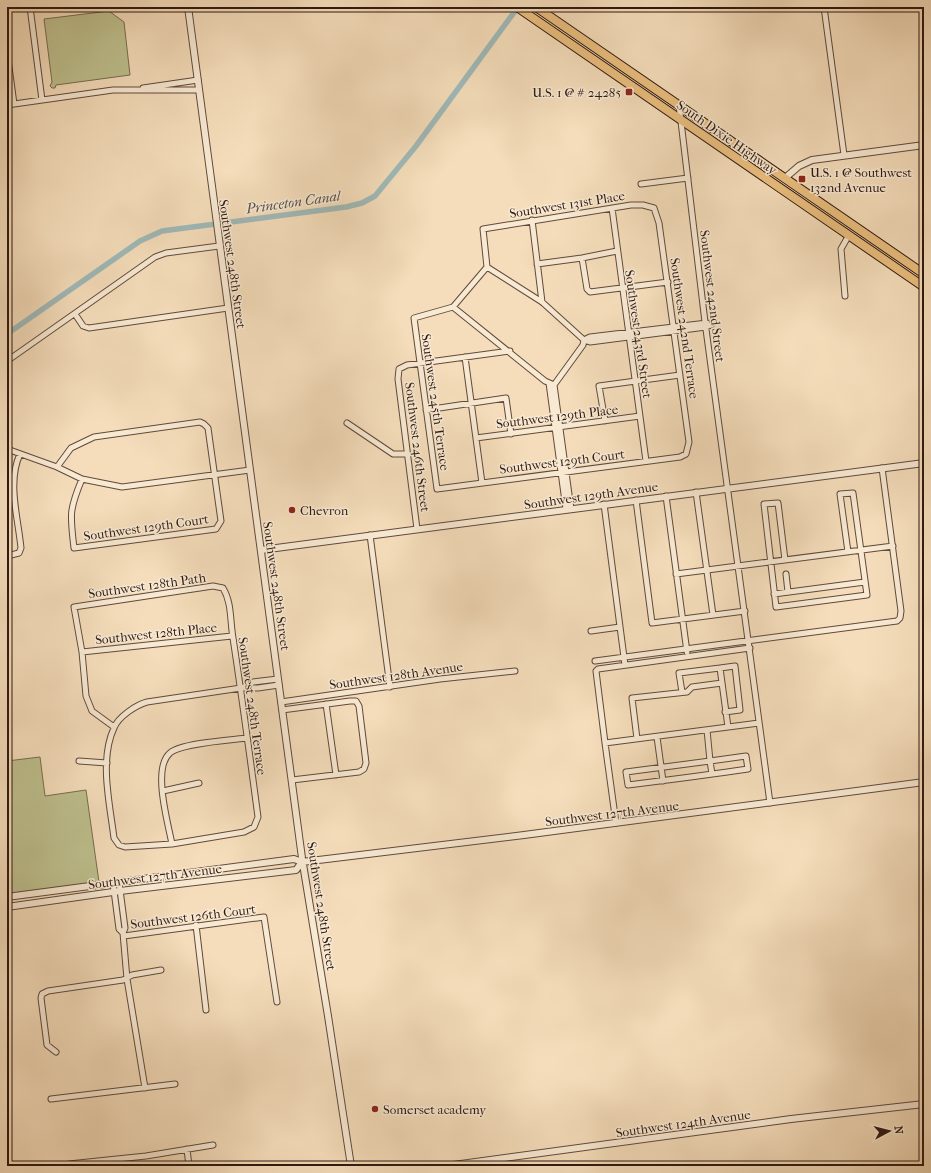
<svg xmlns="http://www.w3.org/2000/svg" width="931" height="1173" viewBox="0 0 931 1173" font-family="'IM FELL French Canon',serif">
	<rect width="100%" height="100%" fill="#f5ddbb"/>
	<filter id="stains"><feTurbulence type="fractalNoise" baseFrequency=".005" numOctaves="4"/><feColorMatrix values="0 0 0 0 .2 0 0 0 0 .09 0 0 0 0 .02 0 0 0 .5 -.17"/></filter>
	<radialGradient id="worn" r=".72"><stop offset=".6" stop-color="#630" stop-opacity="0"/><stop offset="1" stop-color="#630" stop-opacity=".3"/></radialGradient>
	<path fill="#bec08e" stroke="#766c50" d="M109 11 124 22 130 75 56 85 55 88H52L50 86 52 82 44 19Z
		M40 757 45 796 86 790 99 882 7 894V761Z"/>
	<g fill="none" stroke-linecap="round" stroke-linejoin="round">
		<path stroke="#9fbab9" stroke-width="5.5" d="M7 334 140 241 162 231 346 207 362 203 375 196 416 146 518 7"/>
		<g stroke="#604a3c" stroke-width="7">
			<path id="minor" d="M30 7 42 100
				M824 7 844 155
				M7 52 14 104
				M143 88 198 80
				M7 105 113 90H199
				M679 105 705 322 770 803
				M641 184 688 178
				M612 208 646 461
				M532 220 542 302
				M582 258 587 289 590 292 668 282
				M537 264 582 258 617 251
				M487 267 542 302 584 340 590 342 706 327 711 325
				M845 296 841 249 849 235
				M453 307 487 267 483 229 631 205H643L654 208 659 223 689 442 686 454 680 457 437 489 414 318 453 307 545 381 554 385
				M75 314 83 326 89 328 228 308
				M584 340 590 337 707 323
				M465 357 482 483
				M7 361 155 257 166 253 219 246
				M549 383 566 509
				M426 410 506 398 511 434
				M605 421 599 386 680 375
				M347 423 393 454H407
				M476 438 640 416
				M7 449 57 467 82 479 122 487 250 470
				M57 467 71 448 94 437 200 422 204 424 208 428 221 521 216 529 74 548C70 515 69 510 82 479
				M696 492 713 615
				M666 496 687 652
				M636 500 652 623 745 611
				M604 504 625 665
				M571 509 554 385 583 345 584 340
				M417 529 398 379 399 369 407 365 510 351
				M370 535 390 687
				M7 556 19 553 21 548C18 517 7 482 20 454
				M785 560 778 503 764 504 776 607 867 595 853 493 840 494 848 552
				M676 574 893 546
				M786 574 788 592
				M774 594 865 582
				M591 631 620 627
				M82 652 232 636
				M595 661 897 621 900 618 901 611 882 468
				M244 687 253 682 278 679
				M682 692 679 673 720 668
				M281 702 440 679 515 671
				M326 704 336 775
				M282 710 350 701H356L359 706 366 763 364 769 359 772 292 780
				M725 712 740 710 735 666 720 668 728 727
				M114 727 92 711 86 696 82 652 74 607 213 586 223 588C232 603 230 621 233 638 242 697 250 757 258 817L254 827 244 832 172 844 125 847 119 845 114 838C110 805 99 760 114 728 118 717 136 705 147 702L241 688H258L279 685
				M707 730 710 761 746 756 748 769C708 775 668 780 628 785L626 772 710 761 712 774
				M657 737 663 781
				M637 739 632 698 687 692 692 687 722 683
				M605 743 596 671 598 669 750 648
				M79 761 107 763
				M163 791 199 783
				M616 823 605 743 759 723
				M172 844C168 823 152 768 170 753 181 743 231 740 247 738
				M119 882 125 928 123 933 127 979 145 1088
				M113 883 119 929 123 933
				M196 925 206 1010
				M124 936 264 917 277 1002
				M56 1052 47 1045 41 998 42 994 48 991 123 980 132 975 161 970
				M51 1099 175 1084
				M187 1149 189 1166
				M66 1166 69 1164 146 1156 213 1145"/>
		</g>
		<g stroke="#604a3c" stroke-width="8">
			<path id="tertiary" d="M188 7 302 858 328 1016 351 1166
				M785 178 799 166 812 160 924 145
				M261 550 924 463
				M7 897 294 859 302 862 524 835 924 782
				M7 907 120 891 296 870 302 862
				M446 1166 791 1119 924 1104"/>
		</g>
		<g stroke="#2e1911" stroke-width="10">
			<path id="trunk" d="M517 7 924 287
				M536 7 924 274"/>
		</g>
		<use href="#minor" stroke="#f8e9d3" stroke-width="5"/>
		<use href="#tertiary" stroke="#f8e9d3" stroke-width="6"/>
		<use href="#trunk" stroke="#eabe7e" stroke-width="8"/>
	</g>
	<g fill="#8f2418" stroke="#f8e9d3" stroke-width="1.5">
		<rect x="625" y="88" width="8" height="8" rx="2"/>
		<rect x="798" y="175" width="8" height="8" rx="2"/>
		<circle cx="292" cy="510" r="4"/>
		<circle cx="375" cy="1109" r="4"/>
	</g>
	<g text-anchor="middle" stroke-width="3" stroke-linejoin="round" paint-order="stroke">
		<g font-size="13" fill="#2e1911" stroke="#f8e9d3" text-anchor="start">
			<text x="621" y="97" text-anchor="end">U.S. 1 @ # 24285</text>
			<text x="810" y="177">U.S. 1 @ Southwest<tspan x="810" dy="15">132nd Avenue</tspan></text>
			<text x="300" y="515">Chevron</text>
			<text x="383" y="1114">Somerset academy</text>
		</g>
		<g font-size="13" fill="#2e1911" stroke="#f8e9d3">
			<text transform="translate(727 137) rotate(35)" y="5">South Dixie Highway</text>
			<text transform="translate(567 204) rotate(-9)" y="5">Southwest 131st Place</text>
			<text transform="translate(233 264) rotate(82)" y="5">Southwest 248th Street</text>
			<text transform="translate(713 296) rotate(83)" y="5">Southwest 242nd Street</text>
			<text transform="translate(685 328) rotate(82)" y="5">Southwest 242nd Terrace</text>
			<text transform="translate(639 334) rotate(82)" y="5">Southwest 243rd Street</text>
			<text transform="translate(436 402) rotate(82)" y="5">Southwest 245th Terrace</text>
			<text transform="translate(557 416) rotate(-7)" y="5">Southwest 129th Place</text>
			<text transform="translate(418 447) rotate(83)" y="5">Southwest 246th Street</text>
			<text transform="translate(562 461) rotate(-7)" y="5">Southwest 129th Court</text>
			<text transform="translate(591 495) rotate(-8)" y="5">Southwest 129th Avenue</text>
			<text transform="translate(146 527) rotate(-8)" y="5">Southwest 129th Court</text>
			<text transform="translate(147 585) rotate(-8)" y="5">Southwest 128th Path</text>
			<text transform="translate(277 586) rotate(82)" y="5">Southwest 248th Street</text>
			<text transform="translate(156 633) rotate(-6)" y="5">Southwest 128th Place</text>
			<text transform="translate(396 675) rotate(-8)" y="5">Southwest 128th Avenue</text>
			<text transform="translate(253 706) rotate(82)" y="5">Southwest 248th Terrace</text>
			<text transform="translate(612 813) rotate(-7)" y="5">Southwest 127th Avenue</text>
			<text transform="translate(155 876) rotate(-7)" y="5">Southwest 127th Avenue</text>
			<text transform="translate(322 906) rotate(81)" y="5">Southwest 248th Street</text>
			<text transform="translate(193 916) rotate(-7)" y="5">Southwest 126th Court</text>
			<text transform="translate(683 1123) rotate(-8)" y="5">Southwest 124th Avenue</text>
		</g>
		<g font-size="14" font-style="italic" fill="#56514c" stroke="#f8e9d3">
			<text transform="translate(293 202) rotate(-8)" y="5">Princeton Canal</text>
		</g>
	</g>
	<rect width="931" height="1173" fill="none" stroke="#f5ddbb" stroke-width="24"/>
	<rect x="8" y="8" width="915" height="1157" fill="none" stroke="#2e1911" stroke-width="2"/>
	<rect x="12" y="12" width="907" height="1149" fill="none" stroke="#2e1911"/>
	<g transform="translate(889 1131) rotate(83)" stroke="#f8e9d3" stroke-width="3" paint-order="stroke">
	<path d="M0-3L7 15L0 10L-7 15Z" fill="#2e1911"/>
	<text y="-6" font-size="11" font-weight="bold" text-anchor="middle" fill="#2e1911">N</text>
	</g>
	<rect width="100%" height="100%" filter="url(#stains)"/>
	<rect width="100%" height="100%" fill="url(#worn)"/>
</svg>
